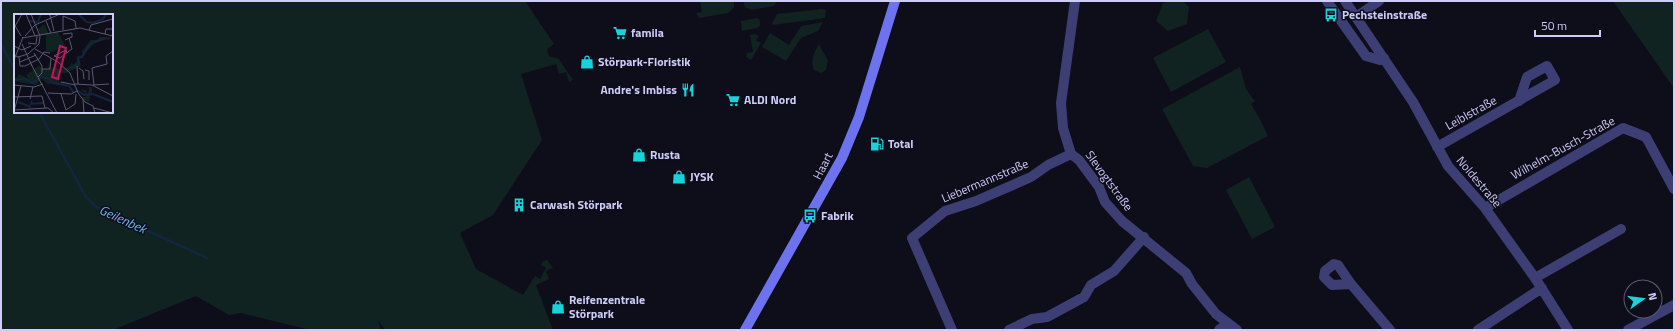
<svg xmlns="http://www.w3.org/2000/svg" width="1675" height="331" viewBox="0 0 1675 331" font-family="'Titillium Web',sans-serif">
	<rect width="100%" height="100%" fill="#0e0d1a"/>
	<path fill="#112321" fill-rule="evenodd" d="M1 1H525L554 44 547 49 549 56 559 59 573 80 569 82 566 72 559 74 556 64 521 74 542 140 493 215 460 233 476 269 523 295 535 276 540 279 546 268 541 265 543 261 547 260 553 268 546 271 549 279 536 285 553 330H385L378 320 381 330H311L241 313 229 315 196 296 113 330H1ZM15 15H112V112H15Z
		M700 1H734V8L728 13 699 18 696 13 702 12Z
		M743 1H777V2L774 6 751 10 745 7Z
		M1171 1H1183L1189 7 1187 24 1168 31 1156 21 1163 3Z
		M1613 1H1674V89L1671 84Z
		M822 9 826 10 825 18 773 25 772 23 777 14Z
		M757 18 760 20V26L757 28 742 31 741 21Z
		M823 22 818 31 801 38 786 61 762 47 770 33 789 45 801 26Z
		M1208 29 1226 62 1171 92 1153 58Z
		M755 34 759 36 756 40 761 43 751 60 746 57 747 53 753 52 750 35Z
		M819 44 828 61 826 70 821 73 814 70C810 60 814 53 819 44Z
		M1240 67 1246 89 1255 101 1251 104 1260 119 1268 136 1207 168 1193 166 1162 109Z
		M1249 177 1275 227 1252 239 1226 190Z"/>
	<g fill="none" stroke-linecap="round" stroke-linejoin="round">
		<path stroke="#12263e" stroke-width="2.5" d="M1 44 15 70
			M39 112 86 197 96 207 207 258"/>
		<path stroke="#3d3e74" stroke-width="10" d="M1075 1 1061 103 1063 128 1071 154 1079 160 1099 187 1105 202 1122 221 1186 273 1192 284 1216 314 1237 330
			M1327 1 1366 56 1380 60 1384 58
			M1345 1 1413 102 1448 166 1485 208 1535 278 1568 330
			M1356 17 1379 1
			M1437 147 1555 80 1547 66 1527 77 1519 101
			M1485 208 1623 128 1646 137 1674 189
			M1535 278 1621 229
			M1351 284 1332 285 1324 277 1325 271 1334 264 1338 265 1351 284 1390 330
			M952 330 912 238 945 211 976 201 1031 177 1048 165 1071 154
			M1009 330 1032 319 1047 317 1084 297 1091 285 1114 271 1144 237
			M1219 330 1228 323
			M1478 330 1542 288
			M1628 330 1674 305"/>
		<path stroke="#6d73ef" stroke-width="10" d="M745 330 842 158 859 117 895 1"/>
	</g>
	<defs>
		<g id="bus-bare" transform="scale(1.08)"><path d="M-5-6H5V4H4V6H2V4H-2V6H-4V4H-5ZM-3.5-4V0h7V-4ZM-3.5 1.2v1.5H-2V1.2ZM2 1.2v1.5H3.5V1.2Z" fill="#18d3d9" stroke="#0e0d1a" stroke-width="2.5" paint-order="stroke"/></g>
		<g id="supermarket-bare" transform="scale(1.08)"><path d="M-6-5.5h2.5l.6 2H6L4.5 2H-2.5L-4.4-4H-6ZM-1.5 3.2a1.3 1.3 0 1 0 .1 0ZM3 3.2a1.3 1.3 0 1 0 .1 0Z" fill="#18d3d9" stroke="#0e0d1a" stroke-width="2.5" paint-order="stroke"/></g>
		<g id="shop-bare" transform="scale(1.08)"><path d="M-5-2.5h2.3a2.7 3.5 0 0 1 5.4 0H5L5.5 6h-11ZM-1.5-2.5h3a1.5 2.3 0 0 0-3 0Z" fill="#18d3d9" stroke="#0e0d1a" stroke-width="2.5" paint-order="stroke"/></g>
		<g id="restaurant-bare" transform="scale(1.08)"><path d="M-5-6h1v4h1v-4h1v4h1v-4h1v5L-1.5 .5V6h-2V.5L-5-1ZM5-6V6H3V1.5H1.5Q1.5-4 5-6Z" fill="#18d3d9" stroke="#0e0d1a" stroke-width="2.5" paint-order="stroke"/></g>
		<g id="fuel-bare" transform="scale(1.08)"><path d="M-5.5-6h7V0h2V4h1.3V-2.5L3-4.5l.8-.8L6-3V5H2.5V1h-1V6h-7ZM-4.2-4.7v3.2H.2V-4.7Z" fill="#18d3d9" stroke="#0e0d1a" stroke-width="2.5" paint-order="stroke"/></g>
		<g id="building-bare" transform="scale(1.08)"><path d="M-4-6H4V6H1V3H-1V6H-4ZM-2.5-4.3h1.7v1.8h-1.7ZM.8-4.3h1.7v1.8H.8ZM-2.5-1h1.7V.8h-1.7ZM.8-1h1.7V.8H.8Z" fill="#18d3d9" stroke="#0e0d1a" stroke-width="2.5" paint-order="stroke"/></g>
	</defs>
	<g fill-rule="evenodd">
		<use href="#bus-bare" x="1331" y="15"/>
		<use href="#supermarket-bare" x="620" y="33"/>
		<use href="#shop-bare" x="587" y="62"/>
		<use href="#restaurant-bare" x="688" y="90"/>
		<use href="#supermarket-bare" x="733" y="100"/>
		<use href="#fuel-bare" x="877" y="144"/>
		<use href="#shop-bare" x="639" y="155"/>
		<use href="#shop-bare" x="679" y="177"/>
		<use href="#building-bare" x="519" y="205"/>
		<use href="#bus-bare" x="810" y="216"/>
		<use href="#shop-bare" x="558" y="307"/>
	</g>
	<g text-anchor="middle" stroke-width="3" stroke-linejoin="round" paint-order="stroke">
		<g font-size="12" font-weight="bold" fill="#ceccf9" stroke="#0e0d1a" text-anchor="start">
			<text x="1342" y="19">Pechsteinstraße</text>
			<text x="631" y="37">famila</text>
			<text x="598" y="66">Störpark-Floristik</text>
			<text x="677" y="94" text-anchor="end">Andre's Imbiss</text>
			<text x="744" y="104">ALDI Nord</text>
			<text x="888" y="148">Total</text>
			<text x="650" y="159">Rusta</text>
			<text x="690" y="181">JYSK</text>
			<text x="530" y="209">Carwash Störpark</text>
			<text x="821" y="220">Fabrik</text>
			<text x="569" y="304">Reifenzentrale<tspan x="569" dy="14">Störpark</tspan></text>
		</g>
		<g font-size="12" fill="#ceccf9" stroke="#0e0d1a">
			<text transform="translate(1471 113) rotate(-29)" y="4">Leiblstraße</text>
			<text transform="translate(1563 148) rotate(-29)" y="4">Wilhelm-Busch-Straße</text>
			<text transform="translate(823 166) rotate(-63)" y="4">Haart</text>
			<text transform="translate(985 181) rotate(-23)" y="4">Liebermannstraße</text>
			<text transform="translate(1109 181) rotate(54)" y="4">Slevogtstraße</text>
			<text transform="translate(1479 182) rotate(50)" y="4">Noldestraße</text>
		</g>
		<g font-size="13" font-style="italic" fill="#65b8ee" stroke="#0e0d1a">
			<text transform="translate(123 219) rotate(25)" y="5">Geilenbek</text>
		</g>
	</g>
	<g transform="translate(14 14)">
		<rect width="99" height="99" fill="#0e0d1a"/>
		<path d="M30 10 35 20 44 18 51 31 38 38 32 37V21L27 22 24 15ZM85 23H97L94 27 93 25 81 29 65 44 67 52 52 59H46L45 68H47L56 72 47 69 33 70 28 64 22 71 0 67 5 60 15 65 12 61 26 51 28 55H34L35 46 36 55 42 53 45 56 49 53 51 55 57 51V48L59 51 63 47V42L68 41V37L77 26H84ZM75 73H78V80L86 82V79V83L92 86 79 80 76 81 75 88 64 83H73L67 75 74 77 72 79 74 81Z" fill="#112321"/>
		<path fill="none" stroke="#12263e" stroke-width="2" d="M65 1 73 8 79 9 89 5 92 0M14 7 24 8 27 0M57 54 65 50 64 44 68 43 76 30 91 24M0 66 12 65 19 69 26 63 34 64 39 69 55 72 60 79M63 76 70 81 79 80 99 88M18 87 17 90 29 89M4 88 17 93"/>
		<path fill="none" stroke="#5b5973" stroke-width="1" d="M12 0 21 22M33 0 36 1 40 17M49 2 61 7 62 14M49 2V16M32 7 37 19M0 10 7 22M0 14 8 0M75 16 77 11 99 5M49 20 58 19V23L51 26M91 20 92 15H99M11 22 21 11 46 0M8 24 66 14 99 22M14 29 22 30 23 22M8 30 18 52M0 32 8 36 17 32M21 35 44 48 56 59 64 79 71 88 79 92 81 99M20 39 28 52V59L24 63M0 41 4 43 14 40 25 30 26 22 17 0M40 42 46 44 58 35 55 24M40 42 52 36 53 39M5 43 6 52H11L25 45 30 38 36 39M0 46 9 23M6 48 22 41M17 50 43 99M63 52 64 70M65 54 69 57 70 65M28 55H36L37 44M71 56 75 57V66M47 68 61 71M61 70 78 71 99 82M0 71 20 73 29 70M79 71 95 70M80 71 78 54 93 50 92 42 99 37M34 79 57 80 63 77M47 80 52 96M0 83 28 82 31 94M16 85 19 73M69 85 70 99M80 94 99 99M0 96 34 94 40 99M52 96 61 90 62 80M0 97 7 72"/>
		<path fill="#c2185b" fill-opacity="0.15" stroke="#c2185b" stroke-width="2" d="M46 32 52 34 44 65 38 63Z"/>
		<rect width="99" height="99" fill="none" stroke="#ceccf9" stroke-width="2"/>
	</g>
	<rect width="1675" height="331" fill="none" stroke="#ceccf9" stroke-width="4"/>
	<g transform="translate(1643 299) rotate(76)"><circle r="19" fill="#0e0d1a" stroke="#5b5973"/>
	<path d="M0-3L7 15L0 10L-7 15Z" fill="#18d3d9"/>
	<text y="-6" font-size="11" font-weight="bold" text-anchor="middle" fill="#ceccf9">N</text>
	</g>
	<path d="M1535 30v6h65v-6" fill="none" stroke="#ceccf9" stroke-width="2"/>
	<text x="1541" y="30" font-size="12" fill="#ceccf9" stroke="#0e0d1a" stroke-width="3" paint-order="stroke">50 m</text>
</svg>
